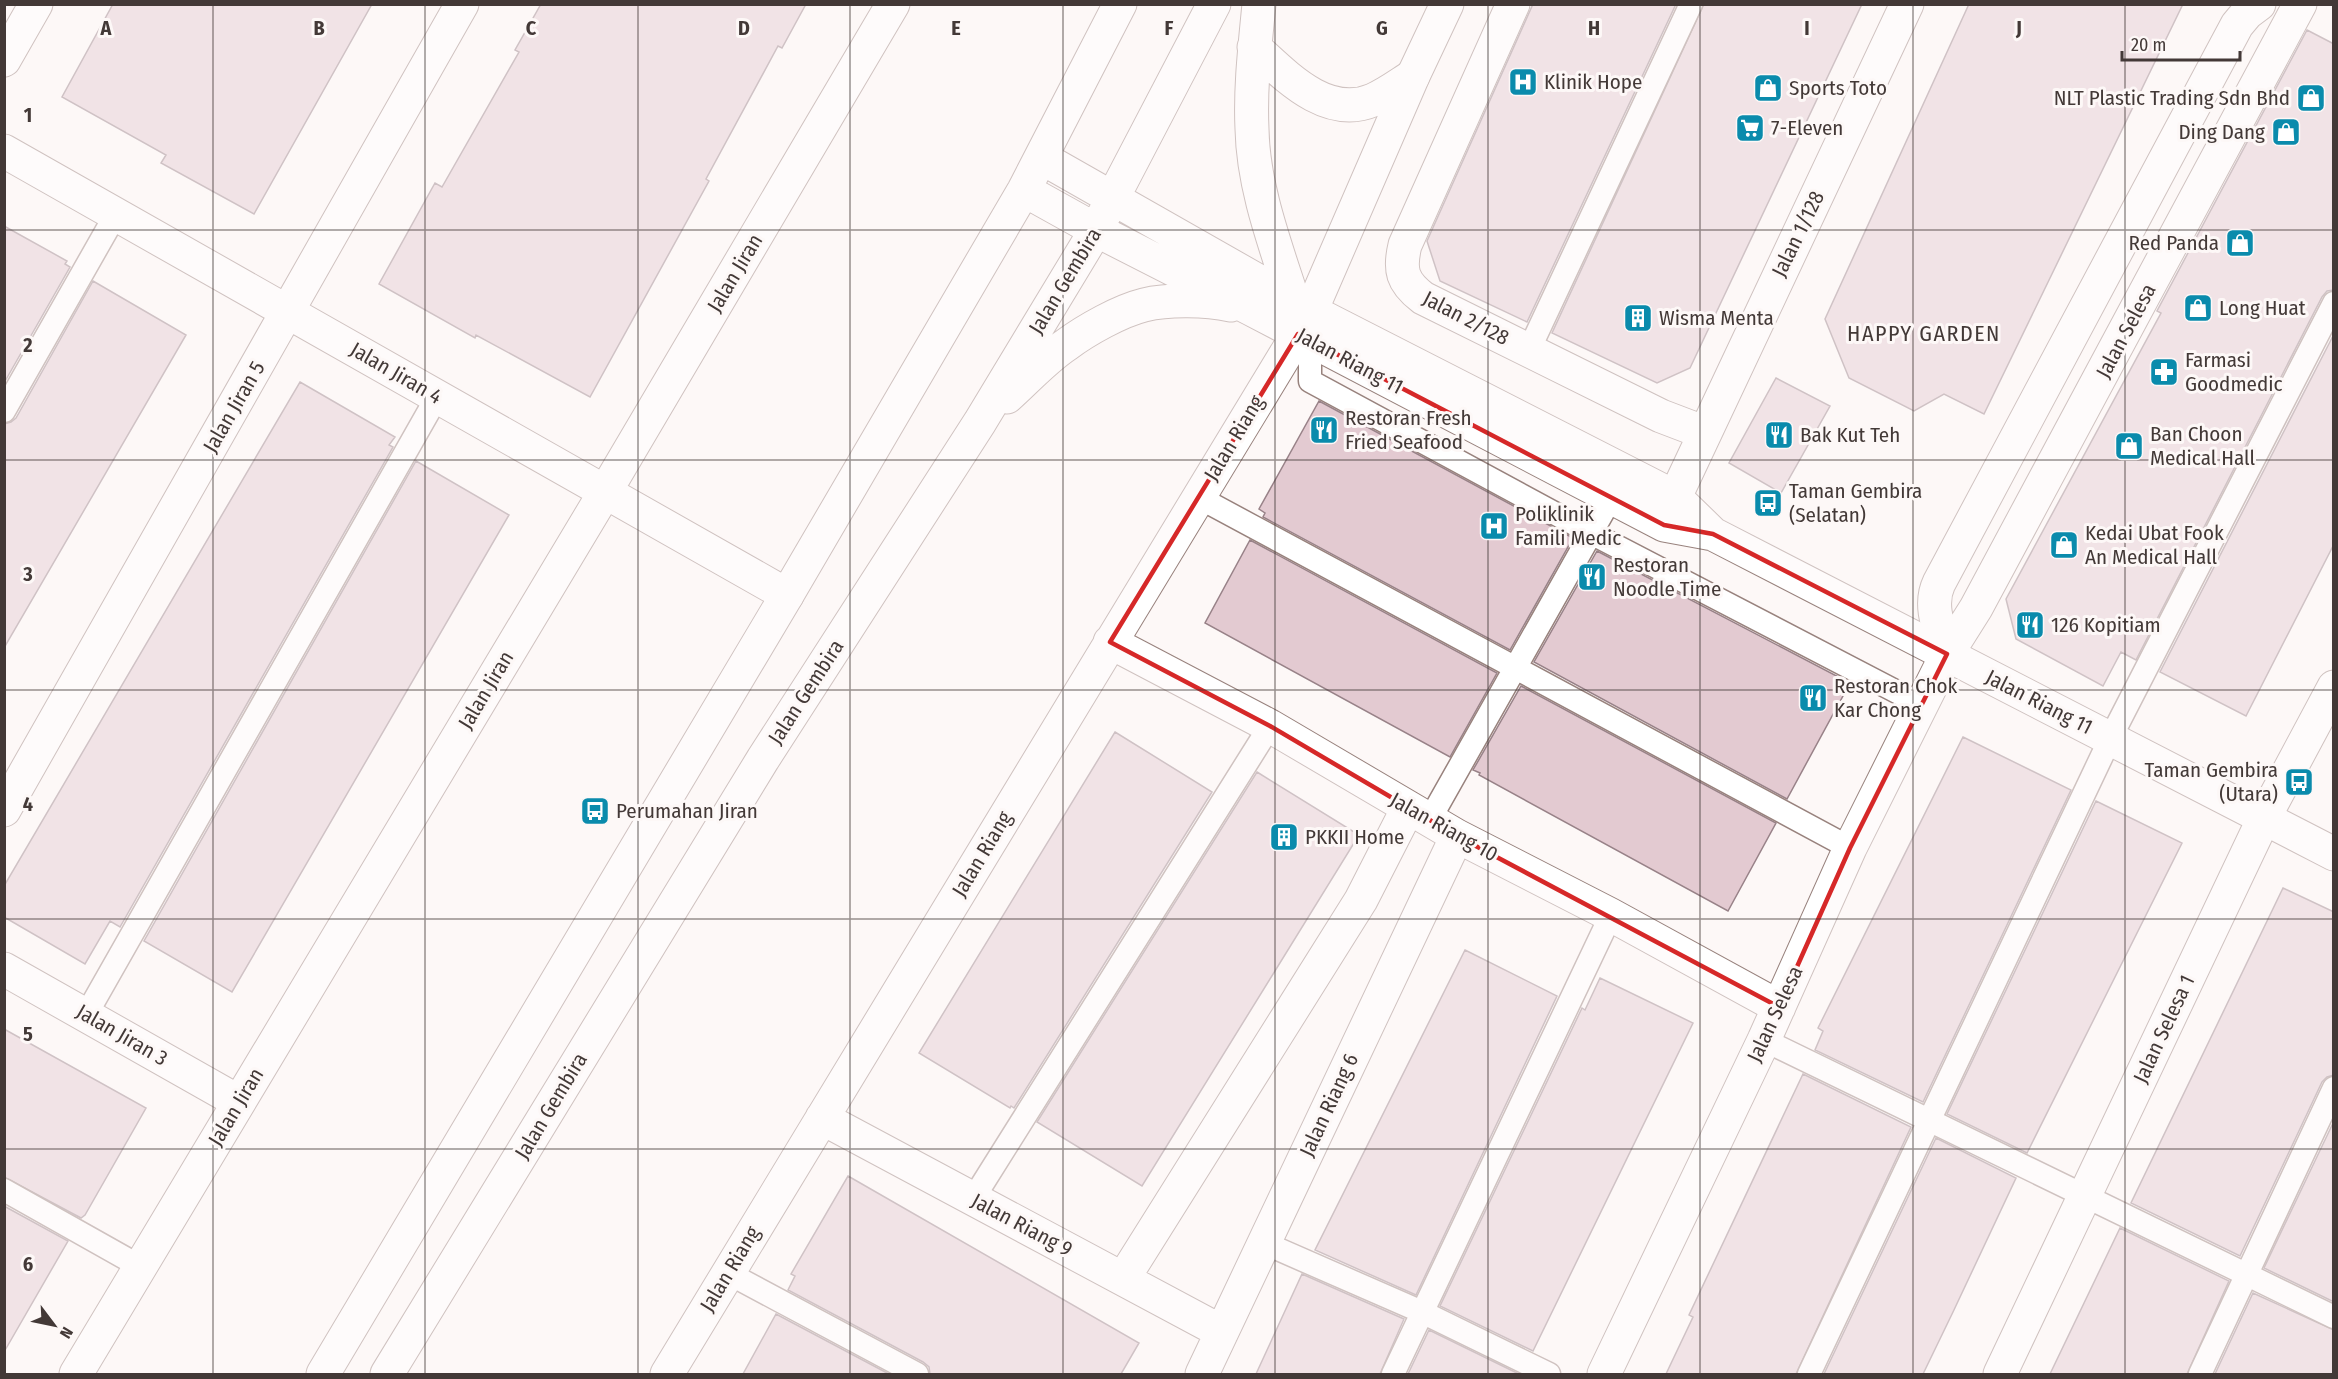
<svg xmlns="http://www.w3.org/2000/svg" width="2338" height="1379" viewBox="0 0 2338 1379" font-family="'Fira Sans Condensed',sans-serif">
	<rect width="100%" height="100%" fill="#fdf8f7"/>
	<path fill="#e3cad1" stroke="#988288" stroke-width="1.5" d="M113 4H372L254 214 161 163 166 155 62 97Z
		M541 4H806L782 48 778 46 706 179 709 181 590 397 476 335 475 338 379 284 435 183 442 187 519 52 515 50Z
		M1533 4H1676L1527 322 1440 281 1427 241Z
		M1704 4H1862L1690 368 1657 383 1552 333Z
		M1969 4H2183L1984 414 1944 394 1914 411 1849 378 1825 319Z
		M2307 30 2334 44V290L2327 291 2322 297 2136 660 2121 652 2103 686 2016 639 2006 599 2161 313 2157 311Z
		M4 226 67 261 65 264 70 267 4 383Z
		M93 281 186 335 4 648V424L11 422 16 418Z
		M2334 334V544L2246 716 2160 672Z
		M1776 378 1830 406 1781 493 1729 463Z
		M300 382 395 437 389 445 393 447 120 927 110 921 85 964 4 917V886Z
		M1319 401 1573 538 1510 650 1263 517 1265 513 1259 509Z
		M416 461 509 515 232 992 144 941Z
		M1250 540 1497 673 1450 757 1205 623Z
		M1597 551 1850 683 1787 799 1534 662Z
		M1521 686 1776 823 1728 911 1479 775 1480 773 1473 770Z
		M1115 732 1212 792 1014 1108 1011 1106 1010 1108 919 1053Z
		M1963 737 2071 790 1923 1102 1815 1050 1823 1031 1818 1028Z
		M1257 772 1359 835 1142 1186 1037 1122Z
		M2096 801 2182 843 2027 1153 1947 1114Z
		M2283 888 2334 912V1075L2327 1077 2322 1082 2240 1256 2131 1203Z
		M1465 950 1557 996 1416 1295 1315 1250Z
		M1600 978 1693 1023 1533 1351 1440 1306 1582 1008 1585 1010Z
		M4 1029 146 1108 85 1215 81 1218 4 1177Z
		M1803 1074 1911 1127 1796 1374H1666L1693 1317 1689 1315Z
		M2334 1121V1302L2264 1268Z
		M1936 1138 2016 1178 1953 1312 1923 1374H1824Z
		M848 1176 1139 1343 1121 1374H930L929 1367 923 1362 788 1290 795 1276 791 1274Z
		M4 1206 68 1241 4 1352Z
		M2120 1228 2229 1281 2187 1374H2050Z
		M1302 1274 1404 1319 1380 1374H1256Z
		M2253 1293 2334 1330V1374H2215Z
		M776 1314 889 1374H743Z
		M1429 1330 1519 1374H1408Z"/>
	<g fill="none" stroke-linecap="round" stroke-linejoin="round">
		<g stroke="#98827d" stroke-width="25">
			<path id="lane" d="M1310 340V381L1593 534 1922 705
				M1529 350 1691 4
				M4 411 116 214
				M1198 497 1850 848
				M1430 819 1611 498
				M86 1015 437 397
				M1764 1040 2334 1317
				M4 1190 141 1267
				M973 1199 1270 726
				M1264 1243 1422 1312 1549 1374
				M728 1273 917 1374
				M1393 1374 1611 915
				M1809 1374 2110 739 2334 303
				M2200 1374 2334 1088"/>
		</g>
		<g stroke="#98827d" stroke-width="35">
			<path id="street" d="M1513 4 1405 245C1399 270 1402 282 1423 298L1661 416 1703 432
				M4 60 36 4
				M4 151 787 595
				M1311 311 1413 76 1447 4
				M1675 497 1907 4
				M1110 642 1270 726 1457 836 1611 915 1779 1007
				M1947 654C1940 631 1928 606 1939 583L2237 25 2247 13 2259 4
				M4 810 462 4
				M4 969 239 1102
				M822 1118 1222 1332
				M1123 1279 1361 900 1408 808
				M76 1374 605 492 893 4
				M667 1374 1298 334
				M1202 1374 1457 836
				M1604 1374 1764 1040 1850 848 1947 654 1976 608 2300 4
				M2000 1374 2264 818 2334 687"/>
		</g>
		<g stroke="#98827d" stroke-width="35">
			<path id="secondary" d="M1259 4C1255 46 1250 88 1252 129 1253 184 1273 239 1290 291L1298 303
				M1254 47C1285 75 1326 120 1373 100 1387 94 1400 84 1413 76
				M1042 158 1311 311 1675 497 1713 534 2334 854
				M1024 190 1096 230 1251 309 1664 525 1713 534
				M1007 397C1026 380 1045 359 1066 345 1086 330 1120 311 1144 305 1169 299 1206 300 1231 305
				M323 1374 787 595 1024 190 1120 4
				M387 1374 763 759 980 422 1096 230 1214 4"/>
		</g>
		<use href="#lane" stroke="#fff" stroke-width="22"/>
		<use href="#street" stroke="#fff" stroke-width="33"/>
		<use href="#secondary" stroke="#fff" stroke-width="33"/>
	</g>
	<path d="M0 0H2338V1379H0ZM1298 334 1664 525 1713 534 1947 654 1850 848 1779 1007 1457 836 1270 726 1110 642Z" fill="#fdf8f7" fill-opacity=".55" fill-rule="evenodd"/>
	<path fill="none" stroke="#d62828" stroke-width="4.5" stroke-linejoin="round" d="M1298 334 1664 525 1713 534 1947 654 1850 848 1779 1007 1457 836 1270 726 1110 642Z"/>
	<path fill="none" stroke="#433937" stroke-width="1.5" stroke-opacity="0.55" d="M213 4V1374M425 4V1374M638 4V1374M850 4V1374M1063 4V1374M1275 4V1374M1488 4V1374M1700 4V1374M1913 4V1374M2125 4V1374M4 230H2334M4 460H2334M4 690H2334M4 919H2334M4 1149H2334"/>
	<defs>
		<g id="hospital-square" transform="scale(1.5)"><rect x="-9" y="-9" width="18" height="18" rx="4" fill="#0a8bac" stroke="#fdf8f7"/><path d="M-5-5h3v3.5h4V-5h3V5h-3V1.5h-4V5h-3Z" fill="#fff"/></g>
		<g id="shop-square" transform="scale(1.5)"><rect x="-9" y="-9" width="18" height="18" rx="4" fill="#0a8bac" stroke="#fdf8f7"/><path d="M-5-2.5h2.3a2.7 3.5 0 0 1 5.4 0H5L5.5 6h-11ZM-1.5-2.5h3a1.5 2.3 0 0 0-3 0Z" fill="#fff"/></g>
		<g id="supermarket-square" transform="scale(1.5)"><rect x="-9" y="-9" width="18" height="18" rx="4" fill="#0a8bac" stroke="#fdf8f7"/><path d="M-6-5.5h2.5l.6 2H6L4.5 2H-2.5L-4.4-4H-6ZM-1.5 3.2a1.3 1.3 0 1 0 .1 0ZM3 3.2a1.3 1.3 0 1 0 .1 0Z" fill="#fff"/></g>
		<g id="building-square" transform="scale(1.5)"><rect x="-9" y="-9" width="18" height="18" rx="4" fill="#0a8bac" stroke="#fdf8f7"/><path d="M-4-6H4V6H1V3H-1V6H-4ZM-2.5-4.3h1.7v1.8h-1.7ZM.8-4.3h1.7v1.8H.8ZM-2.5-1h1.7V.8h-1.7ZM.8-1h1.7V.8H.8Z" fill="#fff"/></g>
		<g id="pharmacy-square" transform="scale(1.5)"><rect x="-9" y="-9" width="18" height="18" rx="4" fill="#0a8bac" stroke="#fdf8f7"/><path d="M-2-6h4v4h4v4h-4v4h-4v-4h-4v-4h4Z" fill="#fff"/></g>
		<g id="restaurant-square" transform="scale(1.5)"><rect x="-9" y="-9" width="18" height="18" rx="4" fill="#0a8bac" stroke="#fdf8f7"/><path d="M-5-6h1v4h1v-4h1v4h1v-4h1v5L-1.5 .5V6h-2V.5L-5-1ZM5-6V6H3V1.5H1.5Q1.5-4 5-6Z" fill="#fff"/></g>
		<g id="bus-square" transform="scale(1.5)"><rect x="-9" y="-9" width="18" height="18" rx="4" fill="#0a8bac" stroke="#fdf8f7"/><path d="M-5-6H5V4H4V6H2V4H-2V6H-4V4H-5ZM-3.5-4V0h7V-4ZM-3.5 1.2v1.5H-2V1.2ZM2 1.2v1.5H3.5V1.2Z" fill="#fff"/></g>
	</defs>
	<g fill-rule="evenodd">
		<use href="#hospital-square" x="1523" y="82"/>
		<use href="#shop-square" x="1768" y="88"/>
		<use href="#shop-square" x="2311" y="98"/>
		<use href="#supermarket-square" x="1750" y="128"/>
		<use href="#shop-square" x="2286" y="132"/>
		<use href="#shop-square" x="2240" y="243"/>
		<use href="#shop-square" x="2198" y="308"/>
		<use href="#building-square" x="1638" y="318"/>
		<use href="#pharmacy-square" x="2164" y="372"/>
		<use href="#restaurant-square" x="1324" y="430"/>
		<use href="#restaurant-square" x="1779" y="435"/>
		<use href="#shop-square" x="2129" y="446"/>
		<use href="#bus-square" x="1768" y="503"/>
		<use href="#hospital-square" x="1494" y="526"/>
		<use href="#shop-square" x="2064" y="545"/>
		<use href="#restaurant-square" x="1592" y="577"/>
		<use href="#restaurant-square" x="2030" y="625"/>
		<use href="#restaurant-square" x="1813" y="698"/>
		<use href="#bus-square" x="2299" y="782"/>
		<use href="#bus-square" x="595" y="811"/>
		<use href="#building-square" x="1284" y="837"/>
	</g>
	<g text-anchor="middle" stroke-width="6" stroke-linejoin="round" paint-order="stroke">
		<g font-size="21" fill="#433937" stroke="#fdf8f7" text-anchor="start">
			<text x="1544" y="89">Klinik Hope</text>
			<text x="1789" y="95">Sports Toto</text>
			<text x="2290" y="105" text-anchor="end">NLT Plastic Trading Sdn Bhd</text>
			<text x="1771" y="135">7-Eleven</text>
			<text x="2265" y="139" text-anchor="end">Ding Dang</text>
			<text x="2219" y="250" text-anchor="end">Red Panda</text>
			<text x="2219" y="315">Long Huat</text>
			<text x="1659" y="325">Wisma Menta</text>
			<text x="2185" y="367">Farmasi<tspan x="2185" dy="24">Goodmedic</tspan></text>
			<text x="1345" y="425">Restoran Fresh<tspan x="1345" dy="24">Fried Seafood</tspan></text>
			<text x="2150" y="441">Ban Choon<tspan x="2150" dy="24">Medical Hall</tspan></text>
			<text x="1800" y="442">Bak Kut Teh</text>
			<text x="1789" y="498">Taman Gembira<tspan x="1789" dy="24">(Selatan)</tspan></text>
			<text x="1515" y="521">Poliklinik<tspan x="1515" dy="24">Famili Medic</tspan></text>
			<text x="2085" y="540">Kedai Ubat Fook<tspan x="2085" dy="24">An Medical Hall</tspan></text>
			<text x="1613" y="572">Restoran<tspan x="1613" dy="24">Noodle Time</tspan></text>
			<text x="2051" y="632">126 Kopitiam</text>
			<text x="1834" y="693">Restoran Chok<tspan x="1834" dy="24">Kar Chong</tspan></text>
			<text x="2278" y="777" text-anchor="end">Taman Gembira<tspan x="2278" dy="24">(Utara)</tspan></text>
			<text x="616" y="818">Perumahan Jiran</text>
			<text x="1305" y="844">PKKII Home</text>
		</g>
		<g font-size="21" fill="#433937" stroke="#fdf8f7">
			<text transform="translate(1798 234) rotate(-64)" y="7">Jalan 1/128</text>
			<text transform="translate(735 273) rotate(-59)" y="7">Jalan Jiran</text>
			<text transform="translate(1065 281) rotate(-59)" y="7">Jalan Gembira</text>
			<text transform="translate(1466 318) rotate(27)" y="7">Jalan 2/128</text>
			<text transform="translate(2126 331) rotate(-62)" y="7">Jalan Selesa</text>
			<text transform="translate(1350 361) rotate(28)" y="7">Jalan Riang 11</text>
			<text transform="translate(396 373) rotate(30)" y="7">Jalan Jiran 4</text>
			<text transform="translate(234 407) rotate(-60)" y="7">Jalan Jiran 5</text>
			<text transform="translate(1234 438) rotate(-59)" y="7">Jalan Riang</text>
			<text transform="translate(486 690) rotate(-59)" y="7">Jalan Jiran</text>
			<text transform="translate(806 692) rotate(-57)" y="7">Jalan Gembira</text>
			<text transform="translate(2039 702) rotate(27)" y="7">Jalan Riang 11</text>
			<text transform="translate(1444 827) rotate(29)" y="7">Jalan Riang 10</text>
			<text transform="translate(982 854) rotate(-59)" y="7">Jalan Riang</text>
			<text transform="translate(1775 1014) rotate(-65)" y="7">Jalan Selesa</text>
			<text transform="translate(2164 1029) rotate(-65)" y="7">Jalan Selesa 1</text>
			<text transform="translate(122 1035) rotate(30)" y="7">Jalan Jiran 3</text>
			<text transform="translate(1329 1105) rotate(-65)" y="7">Jalan Riang 6</text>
			<text transform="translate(551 1106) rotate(-59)" y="7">Jalan Gembira</text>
			<text transform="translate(236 1107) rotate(-59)" y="7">Jalan Jiran</text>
			<text transform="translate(1022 1225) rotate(28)" y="7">Jalan Riang 9</text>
			<text transform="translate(730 1269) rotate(-59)" y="7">Jalan Riang</text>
		</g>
		<g font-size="22" letter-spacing="1.5" fill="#433937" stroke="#fdf8f7">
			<text x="1924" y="341">HAPPY GARDEN</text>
		</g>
	</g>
	<g font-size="20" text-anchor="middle" font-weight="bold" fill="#433937" stroke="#fdf8f7" stroke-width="6" stroke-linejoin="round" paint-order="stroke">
		<text x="106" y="35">A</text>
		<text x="319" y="35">B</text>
		<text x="531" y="35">C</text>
		<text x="744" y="35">D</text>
		<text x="956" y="35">E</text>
		<text x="1169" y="35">F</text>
		<text x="1382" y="35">G</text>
		<text x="1594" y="35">H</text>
		<text x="1807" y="35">I</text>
		<text x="2019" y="35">J</text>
		<text x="28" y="122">1</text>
		<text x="28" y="352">2</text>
		<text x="28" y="581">3</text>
		<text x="28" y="811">4</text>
		<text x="28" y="1041">5</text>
		<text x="28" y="1271">6</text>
	</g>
	<rect width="2338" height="1379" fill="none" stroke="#433937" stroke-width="12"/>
	<g transform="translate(54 1325) rotate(122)" stroke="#fdf8f7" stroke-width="4.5" paint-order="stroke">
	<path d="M0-4.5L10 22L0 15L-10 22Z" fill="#433937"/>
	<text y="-9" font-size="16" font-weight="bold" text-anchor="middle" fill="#433937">N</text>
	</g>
	<path d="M2122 51v9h118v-9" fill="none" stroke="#433937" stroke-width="3"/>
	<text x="2131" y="51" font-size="18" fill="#433937" stroke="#fdf8f7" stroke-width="4.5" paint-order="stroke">20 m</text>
</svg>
